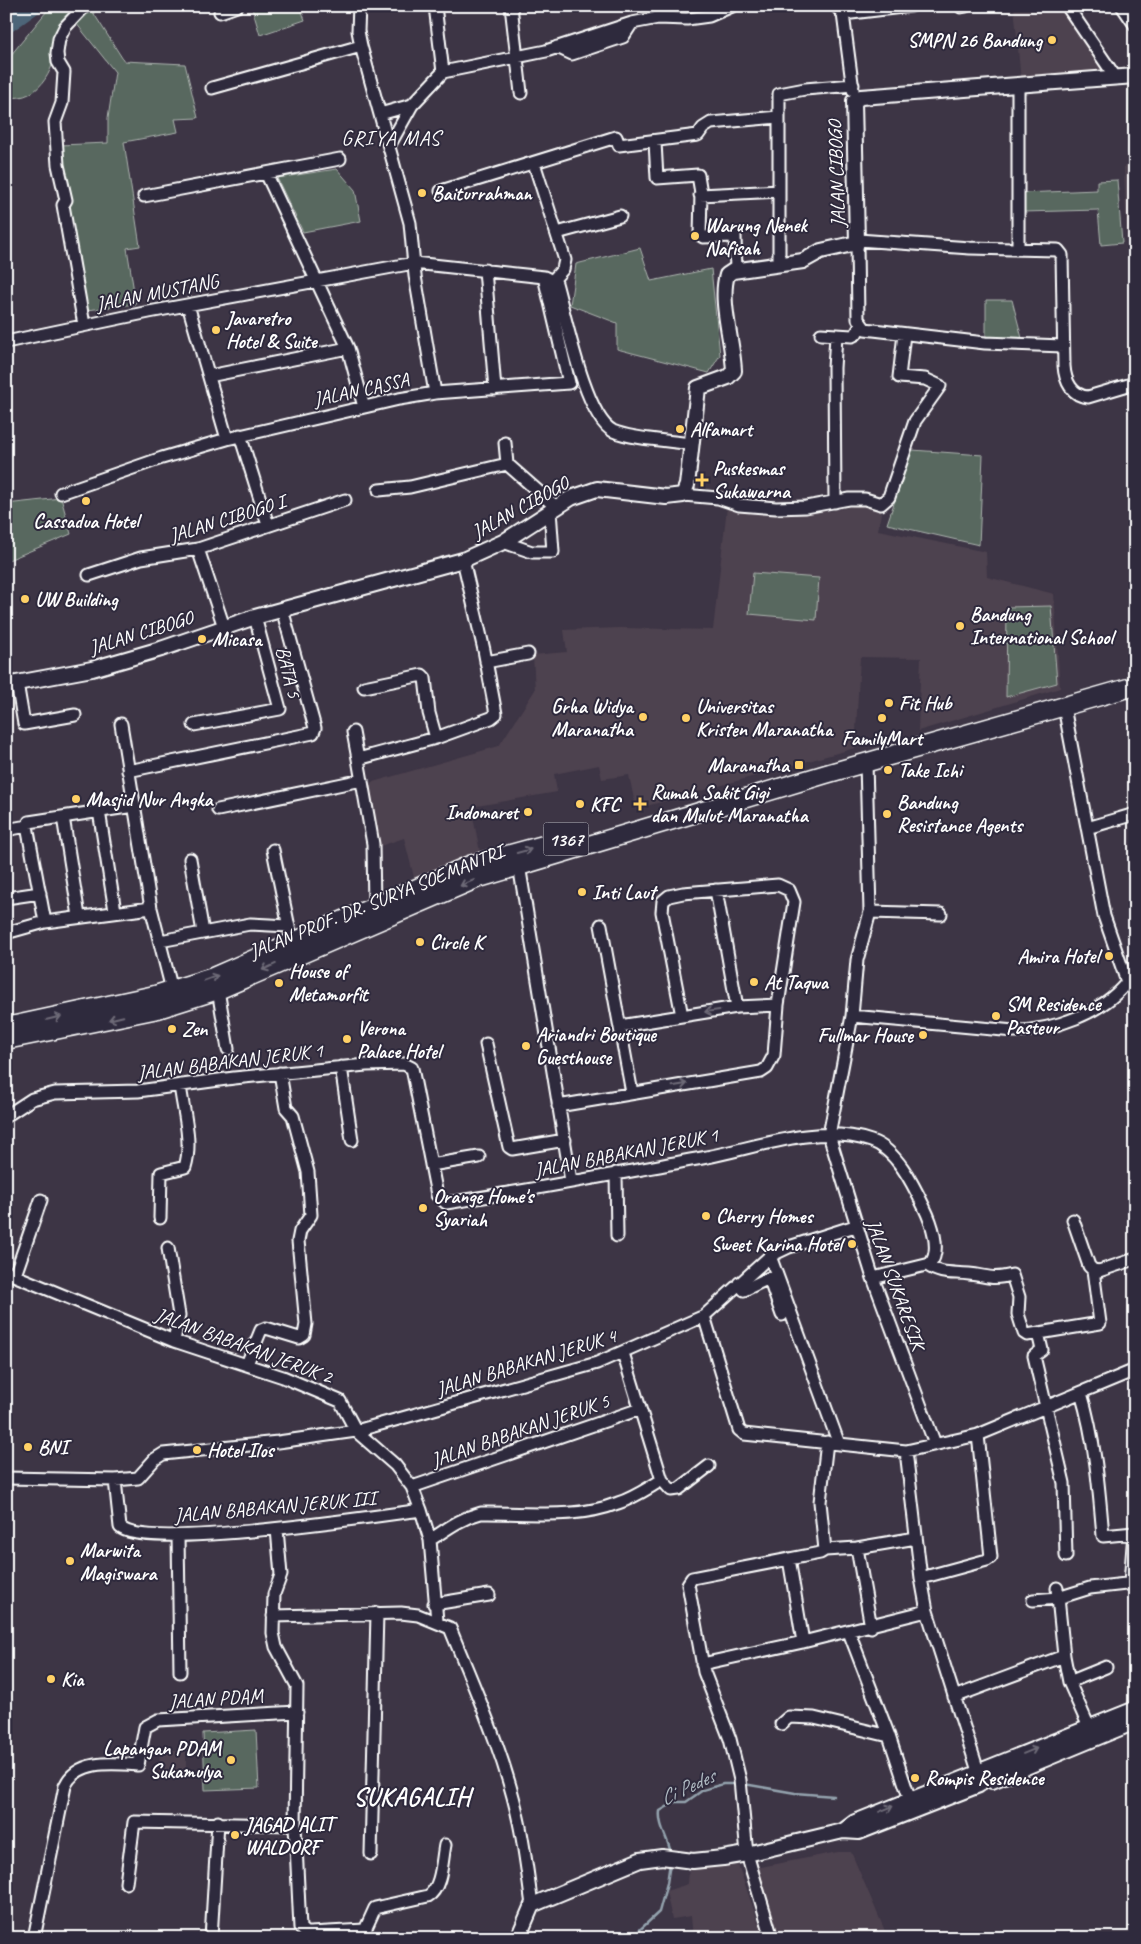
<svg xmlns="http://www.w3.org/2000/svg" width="1141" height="1944" viewBox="0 0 1141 1944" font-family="Caveat,sans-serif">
	<rect width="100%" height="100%" fill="#3d3545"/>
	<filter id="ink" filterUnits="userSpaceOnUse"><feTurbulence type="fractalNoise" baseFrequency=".02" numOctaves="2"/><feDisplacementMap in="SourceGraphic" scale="10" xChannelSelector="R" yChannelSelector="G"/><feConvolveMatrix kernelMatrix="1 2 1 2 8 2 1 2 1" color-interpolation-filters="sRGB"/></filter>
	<g filter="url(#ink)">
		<path fill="#4e424f" d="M1014 6H1063L1110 73 1021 81Z
			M1124 166 1135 167V247H1127Z
			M862 504 882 507 878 530 986 552 987 577 1054 594 1060 688 918 731 921 658 860 657 855 748 636 809 629 775 602 779 599 765 554 774 557 792 471 807 481 857 415 881 404 838 377 847 366 784 499 746 535 690 533 655 567 652 564 630 621 628 713 630 727 507 831 511Z
			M160 1750H186V1775H159Z
			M838 1852H851L888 1938H778L756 1868Z
			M738 1865 764 1938H693L691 1916 672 1919 666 1891 688 1884 689 1870Z"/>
		<path fill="#59685f" stroke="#acb4af" d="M51 6H89L124 61 185 64 198 118 175 119 178 132 124 142 140 246 127 248 136 304 87 310 57 169 60 145 108 143V118L115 72 76 23 60 36C55 64 43 103 6 97V61Z
			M258 6H300L305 20 260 35 252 8Z
			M1135 83V153L1128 154 1129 84Z
			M337 169 355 190 361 221 303 232 277 178Z
			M1117 180 1122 243 1101 245 1098 210 1023 212 1022 193 1097 190V181Z
			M640 248 651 281 711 269 720 355 709 373 617 349V323L570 305 576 264Z
			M986 300H1012L1023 342 986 340Z
			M912 450 983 455 979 545 887 524Z
			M61 498 71 534 6 561V504Z
			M753 573 819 578 816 620 749 614Z
			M1051 606 1057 683 1006 697 1007 607Z
			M256 1730 259 1788 205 1790 203 1733Z"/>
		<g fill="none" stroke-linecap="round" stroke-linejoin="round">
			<path stroke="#94a3ae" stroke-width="2.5" d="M744 1784 795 1793 834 1796
				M671 1853C668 1839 658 1825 660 1811L675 1802H686L703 1790 723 1784H736
				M631 1938 659 1912 667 1883 670 1863"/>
			<path stroke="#4d6578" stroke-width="16" d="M6 26 34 6"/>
			<g stroke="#fff" stroke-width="15">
				<path id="minor" d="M359 6 358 31 361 46 410 223 415 276 435 393
					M511 6 521 93
					M836 6 843 14 853 90
					M1067 6 1116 78
					M1122 6 1135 25
					M961 7 966 6
					M220 12 237 6
					M843 14 911 6
					M557 47 572 54 623 37 632 23
					M443 72 546 51 632 23 658 18 687 19 709 16 732 6
					M1018 87V249
					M212 88 361 46
					M380 114 412 105
					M655 142 657 178 698 175 701 193 700 235 703 237 735 236 736 271
					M389 146 412 105 443 72 435 6
					M534 163 565 260 563 269 553 280
					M266 173 348 348 364 407
					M441 191 616 137 619 145 698 135 703 128 711 123 778 117
					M700 195 779 191
					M144 196 340 159
					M557 233 620 216
					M858 240 970 248 1058 250 1062 255 1064 366C1065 381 1072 396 1088 397L1135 383
					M857 243 858 319 865 329 985 343 1063 346
					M779 264V94L805 89 853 85
					M485 270 495 389
					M188 305 227 439
					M84 325 63 205 66 200 58 165 55 122 62 103 64 72 58 62 57 53 59 39 65 27 85 6
					M821 334 852 336 856 334 861 325
					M6 342 149 312 414 263 544 277 556 283C565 314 585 417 613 431 631 439 672 441 692 444
					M209 376 348 348
					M240 435 268 525
					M505 443 507 464
					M379 490 410 487 507 464 556 507
					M61 493 162 458 227 439 399 399 435 393 569 383 544 277
					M683 495 718 498 739 505 776 508 806 507 849 499H865L881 504 889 497 915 421 940 386 925 379 899 377 904 334
					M835 502 834 368 836 336
					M503 542 532 552H553L550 510
					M198 549 224 627
					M89 575 141 558 198 549 345 500
					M486 662 528 654
					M17 683 24 724 75 715
					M364 687 422 675 425 678 429 713 436 738
					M121 724 151 908 172 990
					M194 725 280 709 255 617
					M353 732 358 759
					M866 763 870 912 857 960 852 1016 829 1135 873 1278 935 1444
					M128 771 313 733 315 728 282 609
					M134 806 29 822 27 826 45 922 151 908
					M218 810 362 780
					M99 811 115 911
					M63 817 79 916
					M1087 828 1135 814
					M6 830 27 826
					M273 850 290 932
					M190 859 203 932
					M519 865 571 1181
					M716 890 737 1007
					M6 898 40 893
					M374 908 373 844 358 759 436 738 491 718 496 714 484 650 463 560
					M870 912 941 914
					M601 925 632 1093
					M6 933 45 922
					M160 941 250 924 289 926
					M218 990 228 1049
					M852 1016 1014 1031C1052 1031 1103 1013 1127 982L1104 916 1064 707
					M620 1026 737 1007 778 1005
					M486 1044 509 1147 512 1149 565 1140
					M341 1067 352 1140
					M558 1106 761 1072 767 1068 774 1055 778 1005 794 902 789 890 778 885 683 893 669 896 663 901 662 912 682 1016
					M6 1116 32 1099 55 1093 138 1091 234 1078 366 1065 404 1064 412 1068 437 1195 446 1203C534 1190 620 1173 707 1157 759 1147 818 1123 871 1141 896 1149 913 1184 924 1207 931 1221 942 1250 930 1264L873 1278
					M431 1165 479 1157
					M616 1173 617 1236
					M160 1218 161 1173 185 1167C193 1142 183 1111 180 1085
					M1073 1220 1089 1266 1093 1270 1099 1271 1135 1259
					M168 1248 179 1315 174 1341
					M770 1256 839 1444
					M927 1265C941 1275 952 1272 969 1274 989 1276 990 1280 1012 1275L1019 1297 1018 1314 1024 1333 1027 1335 1100 1323 1093 1270
					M6 1272 174 1341 283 1377 340 1401 356 1431 395 1465 412 1487 421 1510 430 1540 437 1621
					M15 1275 41 1200
					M739 1283 744 1290 769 1278 782 1315
					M704 1316 739 1430 744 1434 906 1451 978 1435 1135 1370
					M1038 1333 1042 1350 1034 1356 1064 1483 1066 1556
					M247 1364 261 1330 266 1328 299 1338 304 1335 306 1324 298 1241 300 1231 311 1215 308 1172 293 1116 286 1108 280 1073
					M1081 1393C1095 1439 1099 1488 1103 1536L1134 1533 1130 1583
					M906 1451 921 1578 927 1611 978 1771
					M6 1478 115 1480 138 1478 155 1459 163 1454 278 1442 356 1431 597 1363 704 1316 770 1256 789 1247 855 1226
					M115 1480 120 1527C145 1551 377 1516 421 1510
					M662 1480 671 1490 679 1489 709 1466
					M412 1487 640 1409
					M277 1529 281 1575 274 1594 273 1633 276 1647 297 1686 295 1825 300 1928 305 1933H310L365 1930 375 1908 428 1896C442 1888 442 1859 445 1845
					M178 1536 180 1672
					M430 1540C447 1529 461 1518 481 1513 526 1512 575 1520 618 1503 634 1498 648 1488 662 1480L623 1353
					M857 1548 871 1627
					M825 1550 857 1548 916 1538
					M789 1559 803 1642 927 1611
					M921 1578 987 1560 991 1557 978 1435
					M1057 1588 1064 1656 1069 1682 1092 1734
					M1033 1600 1058 1598 1090 1588 1135 1583
					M434 1604 489 1595
					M273 1616 401 1613 418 1615 450 1628C476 1692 505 1755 519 1822 525 1850 528 1878 532 1905
					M849 1632 889 1736 912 1806
					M702 1664 803 1642
					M1069 1682 1106 1667
					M954 1697 1064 1656
					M781 1724 789 1717 814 1718 889 1736
					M371 1854 377 1613
					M126 1883 134 1822 295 1825
					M34 1938 65 1786C77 1759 113 1763 138 1765L145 1727 158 1720 297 1712
					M211 1938 218 1822
					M772 1938 747 1854 740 1780 730 1739 704 1672 688 1584 692 1578 820 1553 825 1550 820 1502 827 1442"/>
			</g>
			<g stroke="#fff" stroke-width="18">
				<path id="tertiary" d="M6 685 92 669 161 649 255 617 463 560 503 542 571 498 597 489 666 497 683 495 687 485 698 388 728 377 734 371C733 342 719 301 727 275L733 271 803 261 821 251 857 243 854 101 861 97 1135 76
					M985 1769 1135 1709
					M992 1781 1135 1722
					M843 1831 855 1822 975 1774
					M518 1938 532 1905 640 1860 662 1857 693 1861 723 1858 747 1854 843 1831 859 1832 979 1785"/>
			</g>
			<g stroke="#fff" stroke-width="21">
				<path id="primary" d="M6 1027 155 995 213 977 470 865 573 837
					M6 1040 158 1009 218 990 476 879 826 774 1135 686"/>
			</g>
			<use href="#minor" stroke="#2f2a3d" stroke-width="11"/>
			<use href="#tertiary" stroke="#2f2a3d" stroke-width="14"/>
			<use href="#primary" stroke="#2f2a3d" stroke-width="18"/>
		</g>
		<defs><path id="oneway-shaft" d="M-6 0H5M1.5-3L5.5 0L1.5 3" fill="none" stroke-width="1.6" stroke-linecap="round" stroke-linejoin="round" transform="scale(1.25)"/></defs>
		<g stroke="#6d6a77">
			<use href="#oneway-shaft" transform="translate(524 851) rotate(-15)"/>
			<use href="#oneway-shaft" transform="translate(467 883) rotate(157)"/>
			<use href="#oneway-shaft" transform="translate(269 967) rotate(156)"/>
			<use href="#oneway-shaft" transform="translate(211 978) rotate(-20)"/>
			<use href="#oneway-shaft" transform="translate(712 1011) rotate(172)"/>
			<use href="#oneway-shaft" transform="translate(54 1018) rotate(-13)"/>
			<use href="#oneway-shaft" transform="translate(116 1018) rotate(167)"/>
			<use href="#oneway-shaft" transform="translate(680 1085) rotate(-9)"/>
			<use href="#oneway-shaft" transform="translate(1030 1751) rotate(-22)"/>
			<use href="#oneway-shaft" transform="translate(886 1809) rotate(-22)"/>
		</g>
	</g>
	<g fill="#ffd166" stroke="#2f2a3d" stroke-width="2">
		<circle cx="1052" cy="40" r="5"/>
		<circle cx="422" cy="193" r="5"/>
		<circle cx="695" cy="236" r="5"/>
		<circle cx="216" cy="330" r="5"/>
		<circle cx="680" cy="429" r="5"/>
		<path d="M699.5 472.5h5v5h5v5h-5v5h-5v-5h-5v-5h5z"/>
		<circle cx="86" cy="501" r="5"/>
		<circle cx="25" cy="599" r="5"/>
		<circle cx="960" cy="626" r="5"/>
		<circle cx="202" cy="639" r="5"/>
		<circle cx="889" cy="703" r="5"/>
		<circle cx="643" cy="717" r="5"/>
		<circle cx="686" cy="718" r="5"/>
		<circle cx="882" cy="718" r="5"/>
		<rect x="794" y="760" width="10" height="10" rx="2.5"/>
		<circle cx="888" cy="770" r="5"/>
		<circle cx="76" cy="799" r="5"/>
		<circle cx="580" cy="804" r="5"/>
		<path d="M637.5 796.5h5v5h5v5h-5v5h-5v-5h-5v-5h5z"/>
		<circle cx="528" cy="812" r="5"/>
		<circle cx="887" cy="814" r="5"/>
		<circle cx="582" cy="892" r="5"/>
		<circle cx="420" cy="942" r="5"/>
		<circle cx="1109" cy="956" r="5"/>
		<circle cx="754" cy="982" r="5"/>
		<circle cx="279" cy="983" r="5"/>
		<circle cx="996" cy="1016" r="5"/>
		<circle cx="172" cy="1029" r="5"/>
		<circle cx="923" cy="1035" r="5"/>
		<circle cx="347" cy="1039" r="5"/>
		<circle cx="526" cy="1046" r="5"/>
		<circle cx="423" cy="1208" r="5"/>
		<circle cx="706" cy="1216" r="5"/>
		<circle cx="852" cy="1244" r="5"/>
		<circle cx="28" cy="1447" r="5"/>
		<circle cx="197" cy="1450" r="5"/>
		<circle cx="70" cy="1561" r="5"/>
		<circle cx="51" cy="1679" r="5"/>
		<circle cx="231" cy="1760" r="5"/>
		<circle cx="915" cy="1778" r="5"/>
		<circle cx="235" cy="1835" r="5"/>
	</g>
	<g text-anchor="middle" stroke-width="4" stroke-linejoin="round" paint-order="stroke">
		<rect fill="#2f2a3d" stroke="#c1bfc5" stroke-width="1" x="543.5" y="822.5" width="45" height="33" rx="4"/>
		<g font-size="19" font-weight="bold" fill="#fff">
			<text x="566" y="846">1367</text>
		</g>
		<g font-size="20" font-weight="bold" fill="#fff" stroke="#2f2a3d" text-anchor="start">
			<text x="1042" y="47" text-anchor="end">SMPN 26 Bandung</text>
			<text x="432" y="200">Baiturrahman</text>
			<text x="705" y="232">Warung Nenek<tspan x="705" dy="23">Nafisah</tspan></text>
			<text x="226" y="325">Javaretro<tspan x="226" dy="23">Hotel &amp; Suite</tspan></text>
			<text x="690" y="436">Alfamart</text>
			<text x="713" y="475">Puskesmas<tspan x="713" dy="23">Sukawarna</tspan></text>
			<text x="86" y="528" text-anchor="middle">Cassadua Hotel</text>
			<text x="35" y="606">UW Building</text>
			<text x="970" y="621">Bandung<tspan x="970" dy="23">International School</tspan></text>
			<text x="212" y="646">Micasa</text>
			<text x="899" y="710">Fit Hub</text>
			<text x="633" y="713" text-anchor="end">Grha Widya<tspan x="633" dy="23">Maranatha</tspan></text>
			<text x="696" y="713">Universitas<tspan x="696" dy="23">Kristen Maranatha</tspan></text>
			<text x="882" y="745" text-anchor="middle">FamilyMart</text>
			<text x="789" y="772" text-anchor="end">Maranatha</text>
			<text x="898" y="777">Take Ichi</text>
			<text x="651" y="799">Rumah Sakit Gigi<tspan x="651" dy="23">dan Mulut Maranatha</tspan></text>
			<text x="86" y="806">Masjid Nur Angka</text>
			<text x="897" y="809">Bandung<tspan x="897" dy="23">Resistance Agents</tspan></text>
			<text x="590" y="811">KFC</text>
			<text x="518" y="819" text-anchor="end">Indomaret</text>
			<text x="592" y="899">Inti Laut</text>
			<text x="430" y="949">Circle K</text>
			<text x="1099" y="963" text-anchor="end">Amira Hotel</text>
			<text x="289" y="978">House of<tspan x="289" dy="23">Metamorfit</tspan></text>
			<text x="764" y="989">At Taqwa</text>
			<text x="1006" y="1011">SM Residence<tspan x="1006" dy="23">Pasteur</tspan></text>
			<text x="357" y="1035">Verona<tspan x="357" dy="23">Palace Hotel</tspan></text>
			<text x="182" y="1036">Zen</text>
			<text x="536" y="1041">Ariandri Boutique<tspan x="536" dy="23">Guesthouse</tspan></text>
			<text x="913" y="1042" text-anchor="end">Fullmar House</text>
			<text x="433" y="1203">Orange Home's<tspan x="433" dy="23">Syariah</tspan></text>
			<text x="716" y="1223">Cherry Homes</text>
			<text x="842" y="1251" text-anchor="end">Sweet Karina Hotel</text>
			<text x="38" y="1454">BNI</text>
			<text x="207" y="1457">Hotel Ilos</text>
			<text x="80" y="1557">Marwita<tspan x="80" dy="23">Magiswara</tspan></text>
			<text x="61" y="1686">Kia</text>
			<text x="221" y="1755" text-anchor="end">Lapangan PDAM<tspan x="221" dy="23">Sukamulya</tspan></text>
			<text x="925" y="1785">Rompis Residence</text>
			<text x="245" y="1831">JAGAD ALIT<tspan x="245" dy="23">WALDORF</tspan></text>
		</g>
		<g font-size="20" fill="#fff" stroke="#2f2a3d">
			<text transform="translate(836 174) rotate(-92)" y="7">JALAN CIBOGO</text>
			<text transform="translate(157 292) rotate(-11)" y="7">JALAN MUSTANG</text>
			<text transform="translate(361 389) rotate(-12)" y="7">JALAN CASSA</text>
			<text transform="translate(520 507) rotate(-29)" y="7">JALAN CIBOGO</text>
			<text transform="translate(227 518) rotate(-17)" y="7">JALAN CIBOGO I</text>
			<text transform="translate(141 632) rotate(-17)" y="7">JALAN CIBOGO</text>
			<text transform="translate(289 672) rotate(76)" y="7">BATA 5</text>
			<text transform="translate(376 901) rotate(-22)" y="7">JALAN PROF. DR. SURYA SOEMANTRI</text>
			<text transform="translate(230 1061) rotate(-7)" y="7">JALAN BABAKAN JERUK 1</text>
			<text transform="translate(626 1152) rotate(-11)" y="7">JALAN BABAKAN JERUK 1</text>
			<text transform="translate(896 1284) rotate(70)" y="7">JALAN SUKARESIK</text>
			<text transform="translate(244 1345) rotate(20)" y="7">JALAN BABAKAN JERUK 2</text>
			<text transform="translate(526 1362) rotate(-17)" y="7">JALAN BABAKAN JERUK 4</text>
			<text transform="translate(520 1430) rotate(-19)" y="7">JALAN BABAKAN JERUK 5</text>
			<text transform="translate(275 1506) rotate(-5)" y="7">JALAN BABAKAN JERUK III</text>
			<text transform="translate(216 1698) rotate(-4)" y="7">JALAN PDAM</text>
		</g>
		<g font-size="21" letter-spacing="1" fill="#fff" stroke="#2f2a3d">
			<text x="391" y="145">GRIYA MAS</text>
		</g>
		<g font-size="21" font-style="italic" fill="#afbac2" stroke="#2f2a3d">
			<text transform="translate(687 1787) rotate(-25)" y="7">Ci Pedes</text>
		</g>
		<g font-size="25" font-weight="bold" letter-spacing="1" fill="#fff" stroke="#2f2a3d">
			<text x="412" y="1805">SUKAGALIH</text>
		</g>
	</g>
	<rect width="1141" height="1944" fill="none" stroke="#2f2a3d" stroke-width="25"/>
	<rect x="12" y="12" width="1116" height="1919" fill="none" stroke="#fff" stroke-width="2" filter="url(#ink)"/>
</svg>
